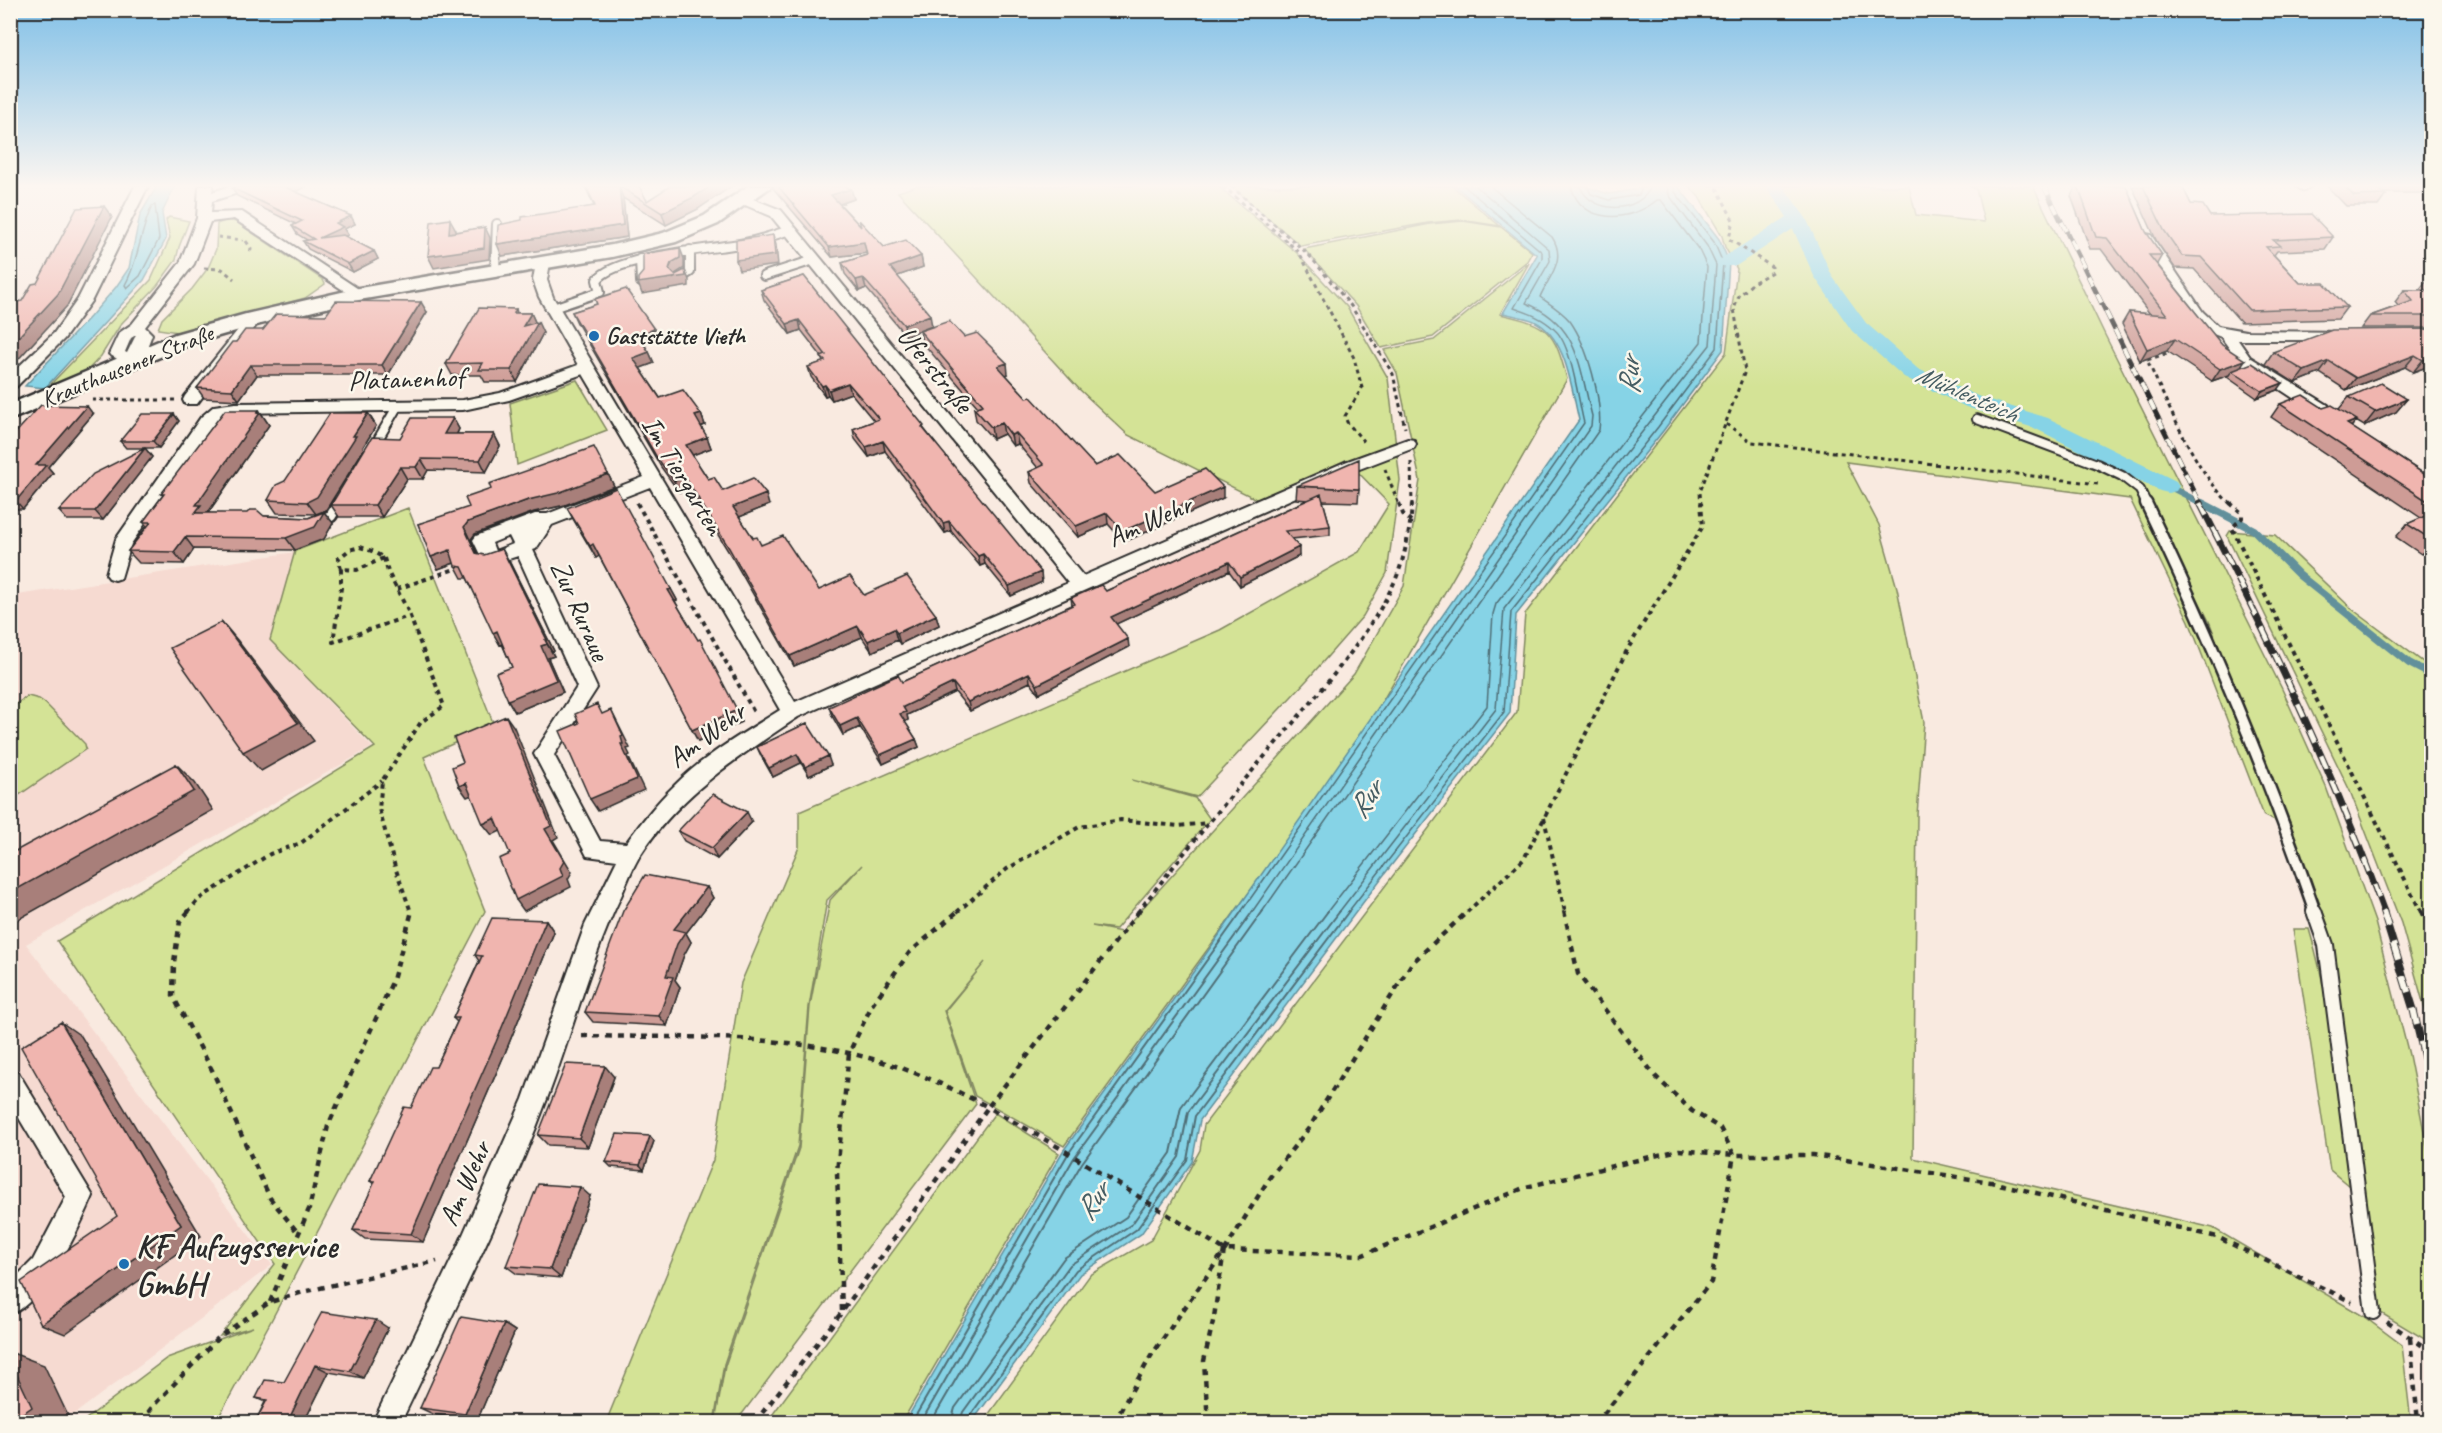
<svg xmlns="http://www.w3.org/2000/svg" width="2442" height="1433" viewBox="0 0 2442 1433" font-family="Caveat,sans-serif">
	<rect width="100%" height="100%" fill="#f9eae0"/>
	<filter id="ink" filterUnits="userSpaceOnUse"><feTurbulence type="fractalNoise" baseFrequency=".0167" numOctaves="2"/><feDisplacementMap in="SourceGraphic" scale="12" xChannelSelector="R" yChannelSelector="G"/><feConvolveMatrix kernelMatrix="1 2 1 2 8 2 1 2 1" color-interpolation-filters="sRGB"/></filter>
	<g filter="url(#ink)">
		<path fill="#f6dad1" d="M295 552 270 641 372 747 26 944 272 1265 64 1422H11V596Z"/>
		<path fill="#d4e396" stroke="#808760" stroke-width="1.5" d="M916 186H1218L1297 253 1347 307 1388 378 1400 480 1387 573 1363 616 1307 680 1197 797 1132 780 1195 798 1210 819 1116 929 1092 926 1121 932 1354 674 1404 586 1420 480 1397 373 1384 350 1434 340 1529 263 1500 314C1549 325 1554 330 1567 379L1359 742 1064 1146 975 1096 945 1011 985 962 944 1011 976 1104 736 1422H715L725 1366 799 1148 810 1006 830 900 862 865 827 900 809 1007 798 1146 724 1364 714 1422H606L713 1160 741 983 799 847V812L1220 630 1359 552 1389 504 1346 460 1258 500 1128 435 1079 389 898 192Z
			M1231 186H1452L1500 226 1461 220 1428 223 1301 246Z
			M1689 186H1909L1916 215 1984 222 1976 189 1969 186H2033L2106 337 2282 689 2326 787 2375 922 2409 1055 2431 1167V1343L2381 1313 2328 925 2209 621 2141 488 2135 492 2196 617 2277 822 2264 816 2189 621 2130 499 1846 462 1879 525 1897 588 1924 722 1917 815 1913 1158 2213 1228 2363 1316 2402 1345 2411 1422H983L1090 1275 1151 1240 1200 1150 1204 1125 1517 712 1525 614 1726 353 1737 269 1725 247 1722 236 1699 197Z
			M169 217 189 221 179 247 176 260 157 286 121 324 101 356 84 374 48 387 151 280 170 238 166 220Z
			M227 220 236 222 323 280 325 284 305 298 178 332 158 329 162 319 192 289 208 268 216 249 217 224Z
			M1463 221 1501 227 1532 252 1527 261 1433 337 1381 348 1356 306 1304 249 1430 224Z
			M577 380 607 430 517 465 510 403Z
			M408 508 494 725 424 757 485 911 272 1319 216 1422H82L167 1358 253 1327 220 1336 275 1264 57 941 375 747 270 640 295 551Z
			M2230 531 2275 535 2352 609 2431 668V1031L2401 923 2350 791 2227 536Z
			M28 696 39 699 45 703 85 744 86 749 19 795 11 797V707Z
			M2293 929H2309C2335 1012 2337 1100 2349 1186L2330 1170Z
			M995 1113 1059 1153 902 1422H767Z"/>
		<path fill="#86d3e6" stroke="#62909b" stroke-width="1.5" d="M157 186H175L162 213 166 239 144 280 45 388 25 386 90 317 116 287 129 268 140 215Z
			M1455 186H1584L1609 194 1655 186H1678L1719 239 1729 262 1723 350 1663 431 1516 615 1510 713 1383 876 1200 1120 1192 1162 1141 1234 1080 1274 972 1422H905L1063 1151 1194 971 1579 420C1571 388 1567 337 1534 321 1526 317 1513 316 1503 313L1537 255Z"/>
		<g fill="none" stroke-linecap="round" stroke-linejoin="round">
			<path stroke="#4f6e76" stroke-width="1.5" d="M1580 186C1591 215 1640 214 1651 186
				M1587 186 1591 194 1609 200 1639 195 1643 186
				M155 205 159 239 140 276 127 288 125 285C139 260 140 231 152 206Z
				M1241 912 1584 423C1578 400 1572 345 1555 330 1543 318 1529 313 1514 308L1542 259V252L1464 186
				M1252 912 1591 426 1592 416C1579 366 1579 324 1526 303L1550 261 1549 249 1476 186
				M1262 912 1599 430C1603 400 1587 345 1570 321 1562 311 1550 304 1540 297 1549 276 1567 260 1552 237L1490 186
				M1327 912 1487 706 1493 614 1496 604 1701 342 1707 267 1699 250 1661 200H1657C1631 222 1581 226 1571 186
				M1339 912 1496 709 1504 609 1710 345 1716 265 1707 246 1669 195 1667 186
				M1348 912 1504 712 1511 612 1658 427 1717 348 1723 263 1714 242 1675 192 1674 186"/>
			<path stroke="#4f6e76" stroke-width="2" d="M912 1422 1068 1154 1242 911
				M921 1422 1074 1158 1253 911
				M931 1422 1082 1163 1263 911
				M951 1422 955 1408 1064 1258 1126 1217 1171 1153 1181 1107 1328 911
				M960 1422 963 1412 1070 1265 1132 1224 1179 1157 1188 1112 1340 911
				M968 1422 969 1417 1076 1270 1137 1229 1187 1160 1195 1116 1349 911"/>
			<path stroke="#62909b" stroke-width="6" d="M2168 486 2205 505"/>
			<path stroke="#62909b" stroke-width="8" d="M2202 503 2254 530 2299 575 2409 663 2432 675"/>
			<path fill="#86d3e6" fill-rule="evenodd" d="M1766 186H1783L1806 218 1832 276 1866 323 1918 369 1980 397 2048 418 2176 481 2179 486 2176 491 2168 493 2160 491 2034 428 1966 407 1904 377 1852 331 1814 276 1793 229 1736 266H1722L1720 262 1722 258 1787 217Z"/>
			<g stroke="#2b2b2b" stroke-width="12">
				<path id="lane-far2" d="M640 259 641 282
					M495 270 497 224
					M764 276 814 260
					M679 279 690 272V250
					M553 308 600 292 597 280C615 256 710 249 740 244 757 241 774 235 790 230
					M1977 419 2097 464 2122 476 2140 490 2147 505
					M373 448 397 407
					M338 505 341 500"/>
			</g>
			<g stroke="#2b2b2b" stroke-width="15">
				<path id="lane-far1" d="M2146 503C2210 637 2267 772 2315 912
					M316 522 331 516 339 503"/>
			</g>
			<g stroke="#2b2b2b" stroke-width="18">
				<path id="lane" d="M2314 911 2326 945 2373 1312"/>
			</g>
			<g stroke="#2b2b2b" stroke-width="4">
				<path id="street" d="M135 186H148L92 300 64 339 16 387 10 389V375L54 333 78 299Z
					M199 186H213L212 192 231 186H252L251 189 212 201 211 213 242 212 366 294 364 297H354L234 219 210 222 194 264 145 327 152 334C148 346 142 362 129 366L109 354 119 333 132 324 180 263 197 218ZM136 335 127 353 125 352 131 338Z
					M2311 186 2304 191 2297 187 2298 186Z
					M743 195 781 210 1083 576 1345 462 1408 439 1414 440 1416 444 1414 448 1357 470 798 717C738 757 678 795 639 857 632 869 627 882 622 894 590 960 573 1031 547 1099 506 1209 451 1317 401 1422H373L458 1246 523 1099 585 925 617 860 587 856 534 754 577 687 518 556 490 565 484 563 473 540 476 536 535 514H547L644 477 583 374 509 400 463 410 235 413 225 414 213 425 131 544 121 578 115 580 109 578 106 574 116 539 201 417 214 406 235 403 463 400 500 393 578 365 539 297 533 280 536 263 543 259 550 263 547 280 553 297 795 702 1068 583 771 216 738 202 736 199ZM650 487 780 710C744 733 704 755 674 786 656 803 641 823 626 843L600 841 554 755 597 688 533 550 536 549 552 525ZM509 536 513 544 495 551 492 543Z
					M2146 234 2151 235 2203 312 2218 326 2246 331 2350 332 2353 335 2350 338 2345 340H2238L2250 357 2328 405 2330 409 2328 413H2316L2240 363 2221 337 2208 332 2193 318 2139 238Z
					M254 315 261 319 197 404H185L183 400 185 396 249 316Z
					M10 1069 18 1072 93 1196C78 1231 46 1300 10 1315V1283L33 1260 66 1197 10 1103Z"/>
			</g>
			<g stroke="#2b2b2b" stroke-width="5">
				<path id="secondary" d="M748 186H772L718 224 676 242 612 257 359 300 260 324 191 344 10 420V404L175 334 246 314 359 288 612 245 663 233 704 216Z"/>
			</g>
			<path stroke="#2b2b2b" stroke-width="3" stroke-dasharray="4 4" stroke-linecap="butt" d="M1223 186 1299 252 1354 358 1362 388 1345 416 1347 422 1364 442
				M1231 186 1309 255 1351 306 1393 374 1405 428
				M218 237 243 240
				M246 241 251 248 250 254
				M204 268 222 269 234 279
				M2174 351 2147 360C2167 402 2197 476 2232 505
				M92 400H175
				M1726 424 1752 442 2098 484
				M1411 462 1412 505
				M1385 469 1399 505
				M637 503 638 505
				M1701 505 1700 492 1745 371 1734 309 1739 296 1753 283 1772 272V267L1729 239 1733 220 1716 186"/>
			<path stroke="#2b2b2b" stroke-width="4" stroke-dasharray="4.5 4.5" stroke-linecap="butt" d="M637 503 755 714
				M1399 503 1403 514 1411 521
				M2230 503 2242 513V518L2232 528 2421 912
				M360 547 372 551 384 558 357 570 341 569 338 559 349 550Z
				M384 558 388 572 408 611 444 706 421 722 382 781 379 809 395 867 411 912
				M341 569V588L333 642 409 616
				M397 589 461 567
				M1544 818 1565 912
				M188 912 199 899 270 854 301 843 382 781
				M957 912 1007 869 1079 827 1121 820 1178 826 1208 823
				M1138 912C1184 852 1232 794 1282 736 1321 690 1368 638 1394 583 1404 562 1411 527 1412 503
				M1467 912 1524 859 1627 650 1703 526 1701 503"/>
			<path stroke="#2b2b2b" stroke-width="4.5" stroke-dasharray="6 6" stroke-linecap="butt" d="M189 911 180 921 174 962 173 996 212 1070 270 1198 299 1234
				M1139 911 988 1107 1060 1148 1225 1250 1363 1255 1526 1187 1679 1150 1734 1155H1813L1991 1182 2217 1237 2352 1302
				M1564 911 1578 974 1655 1076 1692 1111 1720 1128 1734 1155 1711 1282 1597 1422
				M2421 911 2432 934
				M582 1036C678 1038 776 1033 869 1058 911 1069 950 1087 988 1107L842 1312 755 1422
				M270 1302 309 1209 328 1126 393 980 412 911
				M842 1311 837 1172 849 1053 872 1005 909 953 958 911
				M2387 1322 2432 1352
				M2410 1338 2418 1422
				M141 1422 153 1406 220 1336 270 1302 303 1292 437 1261
				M1114 1422 1151 1356 1225 1250 1270 1177 1309 1128 1412 963 1468 911
				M1208 1422 1204 1361 1214 1317 1224 1250"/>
			<use href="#lane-far2" stroke="#fbf7ec" stroke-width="8"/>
			<use href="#lane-far1" stroke="#fbf7ec" stroke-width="10"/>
			<use href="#lane" stroke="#fbf7ec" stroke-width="14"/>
			<use href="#street" fill="#fbf7ec" fill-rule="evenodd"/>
			<use href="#secondary" fill="#fbf7ec" fill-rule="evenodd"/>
			<g stroke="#2b2b2b" stroke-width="5">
				<path id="rail-far2" d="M2044 186 2201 505"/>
			</g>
			<g stroke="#2b2b2b" stroke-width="7">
				<path id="rail-far1" d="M2200 503C2268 637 2333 771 2384 912"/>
			</g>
			<g stroke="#2b2b2b" stroke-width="8">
				<path id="rail" d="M2383 911 2413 1008 2432 1090"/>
			</g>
			<use href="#rail-far2" stroke="#fbf7ec" stroke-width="4" stroke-dasharray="10" stroke-linecap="butt"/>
			<use href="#rail-far1" stroke="#fbf7ec" stroke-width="4.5" stroke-dasharray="14" stroke-linecap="butt"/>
			<use href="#rail" stroke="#fbf7ec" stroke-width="6" stroke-dasharray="17" stroke-linecap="butt"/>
		</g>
		<path fill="#ce9c96" stroke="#2b2b2b" stroke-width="1.5" d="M307 186 296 192 351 216 355 224 344 229 348 235 345 236 374 251 378 259 353 272 308 249 303 241 307 240 297 234 292 226 296 224 237 196 232 188Z
			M585 186H639L647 201 698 209 666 225 623 198 627 237 502 256 522 220 594 206Z
			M772 186H845L851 189 854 199 840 204 861 227 884 247 921 256 923 267 897 276 932 326 906 336 866 288 859 291 845 274 842 263 867 255V253L832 257 773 188Z
			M2073 186H2126L2146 232 2162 255 2157 264 2240 368 2278 390 2257 398 2227 377 2229 375 2212 381 2167 351 2140 361 2122 324 2129 312 2150 314 2101 249H2090L2071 196 2074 190Z
			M2132 186H2182L2191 204 2210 216 2333 237 2325 249 2277 251 2274 255 2300 283 2347 307 2338 319 2241 322 2194 269 2175 268 2157 242Z
			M2327 186H2432V193H2383L2386 195 2378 206H2346Z
			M804 276 925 430 1042 582 1011 596 985 564 980 566 951 531 945 533 885 451 869 457 855 439 853 429 874 421 851 393 832 400 828 395 825 396 811 377 808 367 823 362 821 357H822L801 330 790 334 764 300 761 290Z
			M2427 280H2432V328H2361L2370 316 2398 306 2395 302 2404 290H2419Z
			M595 299 658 340 644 344 649 352 654 363 640 368 660 398 701 414 705 425 701 427 707 437 711 448 692 455 708 479 723 491 769 505 739 517 753 538 819 590 864 595 936 615 939 625 900 644 897 640 872 652 862 637 794 666 733 559 689 488 679 492 661 467 577 323 572 312 597 304Z
			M516 309 517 313H531L535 322 543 333 517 382H485L481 375H452L446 364Z
			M427 312 388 375H257L239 400 204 398 197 388 236 342 263 330 326 315Z
			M2432 329V365L2413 372 2405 367 2346 390 2320 373 2295 383 2265 364 2273 352Z
			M920 331 964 337 1008 374 1006 375 1027 398 1095 466 1155 491 1223 498 1124 542 1108 524 1078 537 1031 483 1029 472 1038 468 1018 444 1013 446 1004 434 993 439 976 420 974 408 978 407 922 342Z
			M2349 397 2407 399 2396 412 2364 426 2356 421 2351 427 2432 479V549L2421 554 2396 537 2407 524 2421 518 2271 417 2280 404 2339 409Z
			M259 410 269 425 208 513 308 518 324 512 333 523 324 539 295 550 194 549 184 564 139 563 128 551 147 526 143 522 163 495 161 494Z
			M368 413 376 426 363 447 364 449 326 510 316 514 277 513 268 500 285 481Z
			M93 414 48 467 53 473 23 509H12L10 512V439Z
			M174 414 179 421 159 448H145L152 457 103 520H67L59 511 144 448H126L120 441Z
			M453 418 459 429 457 434H494L500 446 486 472 428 470 423 479H407L382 517H339L331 505 400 438Z
			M608 474 614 486 565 505 534 512 475 534 471 539 478 554 509 561 554 651 552 652 554 656 548 658 563 692 515 712 508 700 512 667 502 644 500 645 467 578H462L454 563 438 569 418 524Z
			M1297 486 1359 489 1358 502 1323 501 1330 526V535L1292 539 1299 556 1240 586 1229 571 1116 624 1129 647 1039 694 1030 682 970 711 955 692 907 715 908 720 905 722 916 739 919 747 883 764 860 727 843 735 832 716 829 707 902 682 1072 605 1071 598 1106 591 1307 500 1296 499Z
			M567 508 671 589 677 600 675 601 737 710 742 722 698 741 599 556 596 558 573 519Z
			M807 723 831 765 809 776 801 763 773 777 761 756 757 747Z
			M752 822 717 859 684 841 678 831Z
			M707 887 713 898 686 933 691 942 684 955 675 980 680 987 667 1026 593 1022 585 1012Z
			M546 920 554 932 505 1053 423 1242 365 1239 353 1230 374 1184 370 1181 436 1067 457 1022 453 1018 479 961 475 955Z
			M614 1077 588 1147 548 1145 538 1135Z
			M654 1141 644 1170 611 1167 606 1162Z
			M590 1196 561 1278 517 1274 506 1266Z
			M504 1324 515 1331 477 1421 433 1414 420 1408Z
			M388 1328 363 1378 329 1372 306 1418H318L328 1422H255L265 1402 256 1398Z"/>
		<path fill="#a87f7a" stroke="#2b2b2b" stroke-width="1.5" d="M286 186H307L290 195 285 187Z
			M619 186 623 198 627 237 502 256 497 244 623 225Z
			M711 186H732L698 209 666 225 662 213Z
			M851 189 854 199 834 206 831 195Z
			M104 206 112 217 67 306 13 365 10 363V346Z
			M351 216 355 224 344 229 348 235 323 246 319 238 336 223Z
			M450 219 456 230 455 244 449 233Z
			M485 227 490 238 489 259 434 268 428 256Z
			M773 235 776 245 778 265 739 270 736 260Z
			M864 242 867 253 832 257 829 247Z
			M680 248 684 259V268L675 274 674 278 685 270 689 280V286L642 294 638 283 669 269Z
			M374 251 378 259 353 272 348 264Z
			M921 256 923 267 892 278 890 267Z
			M863 278 866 288 859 291 856 280Z
			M421 302 427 312 388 375 382 365Z
			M531 313 536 324 523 326Z
			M930 315 932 326 906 336 904 325Z
			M799 320 801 330 790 334 787 324Z
			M538 322 543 333 517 382 511 370Z
			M654 329 658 340 642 345 638 335Z
			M2175 339 2167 351 2140 361 2147 349Z
			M649 352 654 363 638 369 633 358Z
			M2415 355 2405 367 2346 390 2356 378Z
			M2432 357V365L2413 372 2423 360Z
			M2245 360 2237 372 2232 371 2229 375 2212 381 2220 369Z
			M2329 361 2320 373 2295 383 2304 371Z
			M1007 363 1008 374 1000 378 998 366Z
			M250 365 257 375 239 400 232 390Z
			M848 383 851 393 832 400 829 390Z
			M2283 383 2278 390 2257 398 2262 391Z
			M825 385 828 395 825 396 822 386Z
			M2407 399 2396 412 2364 426 2375 412Z
			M87 406 93 414 48 467 53 473 23 509 16 501 36 465Z
			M259 410 269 425 207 514 195 513 196 505Z
			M368 413 376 426 363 447 364 449 326 510 316 514 307 502 353 436Z
			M174 414 179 421 159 448 153 441Z
			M701 414 705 425 699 427 695 416Z
			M453 418 459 429 451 446 444 434Z
			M2357 420 2346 433 2347 424Z
			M1002 423 1004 434 993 439 991 427Z
			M1016 433 1018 444 1013 446 1011 435Z
			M494 434 500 446 486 472 480 460Z
			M707 437 711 448 690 456 686 445Z
			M883 441 885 451 869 457 866 447Z
			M145 448 152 457 103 520 95 511Z
			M421 459 428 470 423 479 416 467Z
			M400 467 407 479 382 517 375 505Z
			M608 474 614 486 565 505 534 512 475 534 471 539 483 565 476 553 464 527 468 522 528 500Z
			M685 477 689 488 679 492 674 481Z
			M1223 487V498L1124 542 1123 531Z
			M766 494 769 505 737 518 733 507Z
			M324 512 333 523 324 539 295 550 286 538Z
			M1107 513 1108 524 1078 537 1076 526Z
			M949 521 951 531 945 533 943 523Z
			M185 537 194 549 184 564 174 552Z
			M2432 543V549L2421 554Z
			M593 544 599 556 596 558 590 546Z
			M1299 547V556L1240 586V577Z
			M502 549 509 561 554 651 552 652 545 640Z
			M450 550 457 562 438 569 431 557Z
			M983 554 985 564 980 566 978 556Z
			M1229 562V571L1112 626 1111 617Z
			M1041 572 1042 582 1011 596 1009 586Z
			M671 589 677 600 674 602 668 590Z
			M936 615 939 625 900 644 897 633Z
			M222 622 238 641 314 741 261 771 243 752Z
			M858 626 862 637 794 666 790 656Z
			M894 629 897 640 872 652 868 641Z
			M497 631 504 643 500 645 493 633Z
			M1128 639 1129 647 1039 694 1037 685Z
			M547 644 554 656 548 658 563 692 515 712 508 700 541 646Z
			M1029 673 1030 682 970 711 968 702Z
			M953 683 955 692 907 715 908 720 903 723 900 714 903 707Z
			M611 710 630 748 627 749 630 755 628 756 644 790 598 811 590 799 621 737Z
			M737 710 742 722 698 741 692 730Z
			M506 716 514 727 558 837 553 840 572 872 568 879 571 887 524 911 516 900 545 829Z
			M857 718 860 727 843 735 840 726Z
			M916 739 919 747 883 764 880 755Z
			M797 754 801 763 773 777 769 768Z
			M828 756 831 765 809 776 805 767Z
			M176 764 195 783 213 810 10 924V893Z
			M466 783 474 794 467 797 459 786Z
			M747 812 752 822 717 859 712 848Z
			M495 818 503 830 492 835 483 824Z
			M707 887 713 898 686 933 691 942 684 955 675 980 680 987 667 1026 659 1016 674 929Z
			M546 920 554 932 505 1053 423 1242 411 1234Z
			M61 1022 81 1036 201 1236 65 1334 41 1324 181 1225Z
			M605 1066 614 1077 588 1147 579 1138Z
			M650 1136 654 1141 644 1170 640 1165Z
			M580 1187 590 1196 561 1278 550 1269Z
			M376 1320 388 1328 363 1378 350 1371Z
			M504 1324 515 1331 477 1421 465 1414Z
			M10 1352 44 1365 70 1420 66 1422H10Z
			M315 1365 329 1372 304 1422 289 1419Z
			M318 1418 328 1422H315Z"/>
		<path fill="#f0b5af" stroke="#2b2b2b" stroke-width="1.5" d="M237 186H286L285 187 351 216 336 223 343 227 319 238 343 235 374 251 348 264 303 241 314 239 292 226 302 221 232 188Z
			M586 186H639L647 201 670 186H711L694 197 662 213 619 186 623 225 497 244 498 225 522 220V217L595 206Z
			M778 186H845L851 189 831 195 861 227 859 220 884 247 906 240 921 256 890 267 930 315 904 325 863 278 856 280 842 263 867 255 864 242 829 247Z
			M2078 186H2126L2146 232 2162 255H2149L2222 345 2245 360 2220 369 2175 339 2147 349 2129 312 2167 315 2107 238 2096 237Z
			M2143 186H2182L2191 204 2203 205 2210 216 2311 214 2333 237 2273 240 2280 246 2266 247 2300 283H2324L2347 307 2249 310 2201 257 2182 256 2164 230Z
			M2344 186H2376L2386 195 2354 196Z
			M104 206 58 294 10 346V303L22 301 32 284 37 283 77 208Z
			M450 219 449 233 485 227 484 248 428 256 431 222Z
			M773 235 775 255 736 260V240Z
			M680 248V258L671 263 669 269 675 275 685 270 686 276 638 283V278L643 272V254Z
			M804 276 898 394 924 426 922 427 1041 572 1009 586 983 554 978 556 949 521 943 523 883 441 866 447 853 429 879 419 848 383 829 390 825 385 822 386 808 367 825 361 821 357 826 355 799 320 787 324 761 290Z
			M2427 280H2432V285Z
			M626 289 654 329 638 335 649 352 633 358 660 398 683 390 701 414 695 416 707 437 686 445 708 479 714 477 723 491 753 478 766 494 733 507 753 538 757 537 761 545 783 536 819 590 850 576 864 595 907 576 936 615 897 633 894 629 868 641 858 626 790 656 729 548 685 477 674 481 656 456 572 312 597 304 595 299Z
			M2404 290H2432V316H2370L2413 301Z
			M336 301 421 302 382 365H250L232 390 197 388 232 342H236L245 330H263L276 314 326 315Z
			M479 308 516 309 514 313H531L523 326 538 322 511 370H479L483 363 446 364Z
			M949 321 964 337 977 333 1007 363 998 366 1027 398 1031 397 1095 466 1120 455 1155 491 1205 469 1223 487 1123 531 1107 513 1076 526 1029 472 1044 465 1016 433 1011 435 1002 423 991 427 974 408 983 405 920 331Z
			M2432 329V357L2423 360 2415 355 2356 378 2329 361 2304 371 2273 352 2332 330Z
			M2252 363 2283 383 2262 391 2232 371Z
			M2381 383 2407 399 2375 412 2349 397Z
			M2303 395 2323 408 2332 405 2357 420 2347 424 2432 479V504L2280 404Z
			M41 405 87 406 36 465H46L16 501H10V439Z
			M225 410H259L257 413H260L196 505H201L195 513H247L250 510H257L264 516 308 518 324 512 315 527 286 538 185 537 174 552 128 551 151 522H143L164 494H161Z
			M330 413H368L353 436H356L317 497 307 502 268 500 276 485 285 481Z
			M142 414H174L153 441H120Z
			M412 418H453L444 434H494L480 460 421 459 416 467H400L375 505H331L372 437 400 438Z
			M594 447 608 474 558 493 528 500 468 522 464 527 476 553 484 555 502 549 547 640H545L547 644 541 646 556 680 508 700 496 673 512 667 497 631 493 633 462 567 455 566 450 550 431 557 418 524 469 507 465 498 491 489 489 484Z
			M145 448 95 511H59L93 474Z
			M1359 459V489L1297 486Z
			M616 488 671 589 668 590 698 640 700 639 737 710 692 730 593 544 590 546 567 508Z
			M1321 494 1330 526 1285 531 1299 547 1240 577 1229 562 1111 617 1128 639 1037 685 1029 673 968 702 953 683 903 707 906 712 900 714 916 739 880 755 857 718 840 726 829 707 898 675 902 682 1075 604 1071 598 1101 585 1106 591Z
			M2432 513V540L2407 524Z
			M222 622 298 723 243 752 170 648Z
			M597 704 602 714 611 710 623 736 621 737 623 744H621L637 779 590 799 560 731 579 723 575 714Z
			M506 716 551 826 545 829 564 861 560 868 563 876 516 900 499 859 510 854 495 818 483 824 466 783 459 786 452 767 463 762 454 738Z
			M807 723 828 756 805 767 797 754 769 768 757 747Z
			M176 764 194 791 10 893V854Z
			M713 794 747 812 712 848 678 831Z
			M645 875 707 887 674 929 685 932 677 944 666 976 673 977 659 1016 585 1012 623 911Z
			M492 918 546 920 496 1042 411 1234 353 1230 375 1181H370L404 1107 411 1108 430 1067H436L459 1018H453L482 956 475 955Z
			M61 1022 181 1225 41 1324 21 1282 117 1216 21 1047Z
			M566 1064 605 1066 579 1138 538 1135Z
			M617 1134 650 1136 640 1165 606 1162Z
			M538 1184 580 1187 550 1269 506 1266Z
			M322 1312 376 1320 350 1371 315 1365 289 1419 318 1418 315 1422H255L267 1400 256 1398 265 1380 284 1382Z
			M461 1317 504 1324 465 1414 420 1408Z
			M10 1360 32 1407 10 1422Z"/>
	</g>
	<linearGradient id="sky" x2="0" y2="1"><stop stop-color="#81c0e7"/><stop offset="0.48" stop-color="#fcf6f1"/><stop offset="1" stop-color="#fcf6f1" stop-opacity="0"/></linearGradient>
	<rect width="2442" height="387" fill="url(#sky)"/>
	<g fill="#1f6fb2" stroke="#fbf7ec" stroke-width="2">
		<circle cx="594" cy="336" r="6"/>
		<circle cx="124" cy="1264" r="6"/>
	</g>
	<g text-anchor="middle" stroke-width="5" stroke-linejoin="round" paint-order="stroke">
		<g font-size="24" font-weight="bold" fill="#2b2b2b" stroke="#fbf7ec" text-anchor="start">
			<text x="606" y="344">Gaststätte Vieth</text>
		</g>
		<g font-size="24" fill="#2b2b2b" stroke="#fbf7ec">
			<text transform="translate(127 366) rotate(-22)" y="8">Krauthausener Straße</text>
		</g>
		<g font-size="26" font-style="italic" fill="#465d63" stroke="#fbf7ec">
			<text transform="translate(1967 393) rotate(23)" y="9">Mühlenteich</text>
		</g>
		<g font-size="28" fill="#2b2b2b" stroke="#fbf7ec">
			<text transform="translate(936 369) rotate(51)" y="10">Uferstraße</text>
			<text transform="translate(406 378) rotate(-2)" y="10">Platanenhof</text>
			<text transform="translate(684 475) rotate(59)" y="10">Im Tiergarten</text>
			<text transform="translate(1149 520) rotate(-24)" y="10">Am Wehr</text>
			<text transform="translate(581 610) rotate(66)" y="10">Zur Ruraue</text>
			<text transform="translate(706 734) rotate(-37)" y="10">Am Wehr</text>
			<text transform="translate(464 1183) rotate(-66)" y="10">Am Wehr</text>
		</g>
		<g font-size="30" font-style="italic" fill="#465d63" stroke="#fbf7ec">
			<text transform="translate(1629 376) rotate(-90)" y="10">Rur</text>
			<text transform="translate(1365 799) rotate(-56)" y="10">Rur</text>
			<text transform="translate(1092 1201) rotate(-56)" y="10">Rur</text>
		</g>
		<g font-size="33" font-weight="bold" fill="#2b2b2b" stroke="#fbf7ec" text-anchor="start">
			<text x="136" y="1257">KF Aufzugsservice<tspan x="136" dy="38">GmbH</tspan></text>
		</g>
	</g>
	<rect width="2442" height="1433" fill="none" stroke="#fbf7ec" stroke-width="36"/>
	<rect x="18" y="18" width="2406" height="1397" fill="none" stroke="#2b2b2b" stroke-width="2" filter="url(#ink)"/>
</svg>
